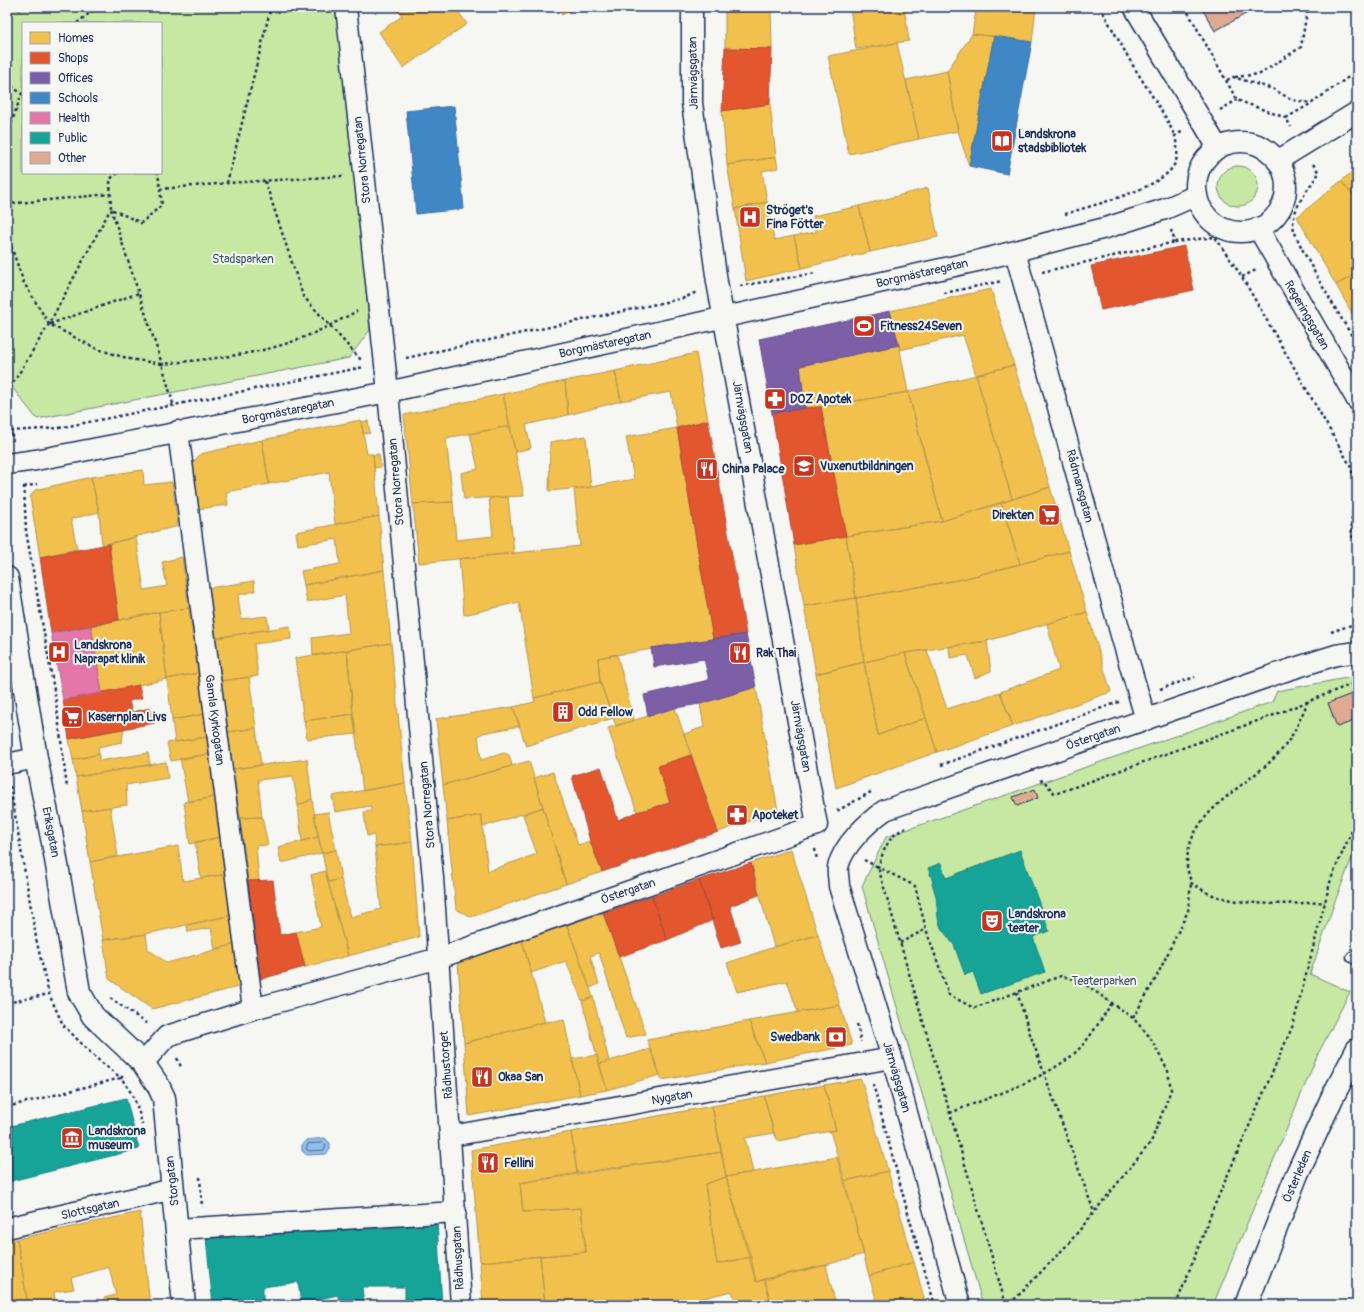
<svg xmlns="http://www.w3.org/2000/svg" width="1364" height="1312" viewBox="0 0 1364 1312" font-family="Pangolin,sans-serif">
	<rect width="100%" height="100%" fill="#f6f6f2"/>
	<filter id="ink" filterUnits="userSpaceOnUse"><feTurbulence type="fractalNoise" baseFrequency=".025" numOctaves="2"/><feDisplacementMap in="SourceGraphic" scale="8" xChannelSelector="R" yChannelSelector="G"/><feConvolveMatrix kernelMatrix="1 2 1 2 8 2 1 2 1" color-interpolation-filters="sRGB"/></filter>
	<g filter="url(#ink)">
		<path fill="#c6e8a2" stroke="#708c80" fill-rule="evenodd" d="M7 7H17L19 11 27 7H338L370 330 349 358 37 419 7 381ZM23 23H161V173H23Z
			M1218 186a20 20 0 1 1 40 0a20 20 0 1 1-40 0Z
			M1357 676V845L1334 904 1310 974 1350 992 1318 1054 1213 1305H983L862 886 886 837 1272 702 1277 691Z"/>
		<path fill="#91bdea" stroke="#6284b2" d="M325 1138 330 1143V1149L326 1154 307 1155 302 1151V1145L306 1140Z"/>
		<path fill="#f2c14e" stroke="#b29553" d="M396 7H455L467 24 403 68 379 32 402 16Z
			M558 7H577L562 15Z
			M725 7H771L772 49 725 48Z
			M850 7H904L909 41 856 49Z
			M990 7H1036L1032 42 972 34 976 11 989 12Z
			M972 34 994 36 969 166 958 131 947 71Z
			M897 43 919 139 849 154 828 56Z
			M947 71 958 131 919 139 906 80Z
			M770 104 776 157 727 165 722 111Z
			M776 157 778 168 762 171 767 202 735 209 727 165Z
			M1357 168V200L1341 181Z
			M1341 181 1357 200V223L1354 225 1357 230V273L1336 285 1297 217Z
			M928 188 938 237 870 252 859 206Z
			M767 202 774 240 794 236 802 268 746 281 735 209Z
			M859 206 870 252 802 268 794 236 816 232 813 216Z
			M1357 273V322L1336 285Z
			M991 289 1014 365 976 375 963 335 900 350 890 311Z
			M899 345 908 392 821 407 805 408 800 366Z
			M696 353 708 420 677 428 671 392 621 401 615 371Z
			M1014 365 1050 487 1012 499 976 375Z
			M615 371 621 401 568 415 565 381Z
			M976 375 1012 499 942 521 908 392Z
			M565 381 568 415 526 425 531 448 515 452 503 394Z
			M908 392 942 521 846 536 821 407Z
			M503 394 510 426 446 438 453 502 413 504 404 415Z
			M361 420 367 454H373L379 516 335 524 329 472 269 484 262 440Z
			M368 421 370 433 363 434 361 422Z
			M510 426 524 496 464 499 461 473 478 469 470 434Z
			M677 428 713 639 598 658 600 682 534 698 519 602 464 615 459 559 580 546 574 490 634 479 626 437Z
			M586 436 591 487 549 491 550 442Z
			M262 440 269 484 226 492 228 505 198 509 193 463 200 454Z
			M379 454 381 467 374 468 373 455Z
			M143 470 144 485 172 482 178 526 102 545 99 512 91 477Z
			M91 477 99 512 71 519 77 549 40 557 30 497 35 490Z
			M1050 487 1069 551 1020 564 1001 503Z
			M508 497 514 553 419 563 413 504 453 502 456 540 493 536 489 498Z
			M1001 503 1020 564 963 579 856 598 846 536 942 521Z
			M379 516 384 570 304 585 301 571 340 564 337 539 298 545 296 532Z
			M846 536 856 598 804 606 794 545Z
			M136 537 144 590 167 586 162 562 182 557 189 608 159 612 119 620 109 544Z
			M1069 551 1087 612 987 641 905 653 864 662 856 598 963 579Z
			M384 570 391 643 313 656 312 638 349 633 345 595 307 602 304 585Z
			M254 581 255 591 238 595 241 619 267 616 269 629 216 638 209 588Z
			M856 598 864 662 816 674 804 606Z
			M189 608 198 673 167 679 159 612Z
			M159 612 167 679 102 693 91 626Z
			M1087 612 1111 692 1013 726 1000 692 1059 670 1047 624Z
			M290 626 291 639 254 644 258 676 221 681 216 638Z
			M987 641 991 671 975 678 968 655 950 658 949 647Z
			M391 643 405 783 363 791 353 714 347 650Z
			M347 650 353 714 304 721 295 658Z
			M927 650 947 709 1000 692 1013 726 937 752 905 653Z
			M905 653 926 718 878 735 864 662Z
			M617 654 634 720 616 726 600 682 598 658Z
			M864 662 878 735 926 718 937 752 836 788 816 674Z
			M198 673 204 714 172 720 167 679Z
			M249 677 256 728 228 732 221 681Z
			M600 682 613 718 526 746 513 707 535 702 534 698Z
			M756 687 778 811 718 832 684 734 704 727 700 704Z
			M513 707 520 726 483 733 478 736 481 760 504 753 509 755 512 765 509 767 443 785 436 719Z
			M675 708 691 755 658 766 670 803 637 812 608 728Z
			M204 714 207 737 175 742 172 720Z
			M353 714 357 734 307 739 304 721Z
			M124 728 122 742 98 747 99 754 73 760 69 739Z
			M256 728 261 765 233 769 228 732Z
			M207 737 210 754 171 761 167 743Z
			M148 753 150 765 76 777 73 760 99 754V761Z
			M210 754 215 797 188 802 180 758Z
			M307 759 312 799 298 806 293 776 258 780 262 817 240 818 233 769Z
			M529 761 543 807 483 827 481 815 447 821 443 785Z
			M166 762 168 778 126 785 127 805 82 811 76 777Z
			M553 772 578 845 590 841 602 872 566 884 534 778Z
			M405 783 412 842 375 847 374 835 367 836 364 812 371 811V806L335 812 332 796Z
			M215 797 221 837 190 844 184 802Z
			M312 799 318 837 302 841 298 806Z
			M110 807 118 856 90 862 82 811Z
			M543 807 566 884 471 917 456 909 447 821 481 815 488 871 537 854 523 815Z
			M328 812 336 850 322 853 314 814Z
			M262 817 268 845 256 846 259 881H248L240 818Z
			M221 837 227 874 201 878 195 842Z
			M318 837 322 853 281 863 278 847Z
			M412 842 419 937 348 956 328 882 341 879 350 917 381 909 375 847Z
			M178 846 183 881 227 874 232 915 146 934 103 940 90 862Z
			M791 849 818 935 774 947 751 863Z
			M336 850 341 879 328 882 322 853Z
			M325 871 348 956 305 967 296 932 321 927 311 875Z
			M603 913 619 957 646 1034 626 1038 599 953 590 956 599 984 590 988 567 925Z
			M232 915 236 944 215 949 211 928 188 932 187 925Z
			M567 925 593 997 582 1001 566 961 531 973 522 940Z
			M146 934 148 949 167 963 236 944 242 986 152 1009 109 979 103 940Z
			M818 935 840 1005 798 1012 787 981 737 992 727 963 774 947Z
			M522 940 545 1022 464 1043 458 962Z
			M593 997 609 1061 599 1064 582 1001Z
			M840 1005 852 1045 765 1062 749 1021Z
			M564 1020 580 1095 469 1116 464 1043 545 1022Z
			M749 1021 765 1062 662 1080 647 1040Z
			M650 1049 660 1075 607 1090 599 1064Z
			M597 1055 607 1090 580 1095 572 1059Z
			M861 1079 888 1171 845 1181 830 1131 836 1130 824 1085Z
			M824 1085 836 1130 778 1141 774 1133 764 1096Z
			M764 1096 774 1133 745 1138 753 1172 726 1177 712 1106Z
			M712 1106 722 1152 577 1173 571 1132Z
			M571 1132 577 1173 520 1183 523 1212 581 1208 586 1252 480 1262 471 1150Z
			M722 1152 726 1177 705 1184 717 1264 751 1257 756 1282 764 1279 772 1305H736L732 1291 675 1305H545L540 1256 586 1252 581 1208 523 1212 520 1183Z
			M837 1157 864 1254 826 1265 756 1282 726 1177Z
			M888 1171 914 1262 869 1276 845 1181Z
			M726 1177 751 1257 717 1264 705 1184Z
			M140 1212 150 1305H106L104 1298 116 1295 109 1267 71 1278 74 1289 54 1292 56 1305H28L17 1239Z
			M17 1239 28 1305H7V1241Z
			M540 1256 545 1305H483L480 1262Z
			M914 1262 926 1305H878L869 1276Z
			M826 1265 836 1305H772L764 1279Z"/>
		<path fill="#e4572e" stroke="#a84b3c" d="M725 48 772 49 770 104 722 111Z
			M1184 246 1194 290 1101 310 1091 266Z
			M821 407 846 536 794 545 772 413 805 408Z
			M708 420 746 634 713 639 677 428Z
			M109 544 119 620 51 633 40 557Z
			M139 685 142 698 129 701 132 712 150 708 155 723 69 739 63 700Z
			M691 755 718 832 602 872 590 841 572 776 601 767 618 820 637 812 670 803 658 766Z
			M751 863 759 895 730 906 741 942 721 948 699 880Z
			M273 880 280 935 296 932 305 967 261 979 248 881Z
			M699 880 713 920 667 940 652 896Z
			M652 896 667 940 619 957 603 913Z"/>
		<path fill="#7b5ea7" stroke="#5e5091" d="M890 311 899 345 800 366 805 408 772 413 759 339Z
			M746 634 756 687 700 704 675 708 648 716 644 695 709 680 704 659 654 667 651 648Z"/>
		<path fill="#3f88c5" stroke="#346da6" d="M994 36 1032 42 1007 174 969 166Z
			M454 106 464 209 416 214 406 111Z"/>
		<path fill="#e377a8" stroke="#a76192" d="M91 626 102 693 63 700 51 633Z"/>
		<path fill="#17a398" stroke="#188087" d="M1020 850 1049 931 1033 937 1045 972 981 994 973 972 965 975 954 945 941 928 938 918 936 896 932 883 933 882 928 868 941 863 946 878Z
			M126 1098 139 1149 7 1182V1127Z
			M437 1222 442 1305H405V1287H362L364 1305H339L338 1295 301 1303 298 1282 263 1287V1305H213L206 1238Z"/>
		<g fill="none" stroke-linecap="round" stroke-linejoin="round">
			<path stroke="#4a6896" stroke-width="1" d="M323 1143 326 1145 324 1150 309 1151 306 1149 308 1144Z"/>
		</g>
		<path fill="#deab91" stroke="#1b2f5e" d="M1201 7H1258L1215 31Z
			M1357 692V720L1337 727 1328 703Z
			M1035 789 1038 798 1017 806 1013 797Z"/>
		<g fill="none" stroke-linecap="round" stroke-linejoin="round">
			<g stroke="#1b2f5e" stroke-width="13">
				<path id="lane" d="M1352 957 1357 960"/>
			</g>
			<g stroke="#1b2f5e" stroke-width="23">
				<path id="street" d="M346 7 388 392 433 878 461 1305
					M1134 7 1218 148
					M1196 187a45 45 0 1 1 90 0a45 45 0 1 1-90 0Z
					M1277 161 1357 112
					M1258 228 1357 400
					M1015 252 1121 635 1146 720
					M178 431 253 1009
					M7 464 36 460 388 392 977 261 1109 227 1165 209 1197 195
					M7 764 36 758
					M143 1063 167 1036 253 1009 439 958 817 825 717 282 692 103V7
					M451 1136 892 1058
					M7 1228 173 1189
					M177 1229 456 1212
					M960 1305 892 1058 839 886C839 880 837 872 838 867 843 845 868 822 885 810L1282 672 1336 655 1357 652"/>
			</g>
			<g stroke="#1b2f5e" stroke-width="25">
				<path id="secondary" d="M7 578 36 758 54 848 79 992 93 1016 143 1063 158 1085 164 1098 184 1305
					M1246 1305 1297 1174 1332 1098 1357 1050"/>
			</g>
			<path stroke="#1b2f5e" stroke-width="2.5" stroke-dasharray="3 3" stroke-linecap="butt" d="M1100 7 1132 64 1166 118 1175 136
				M1185 7 1237 100 1286 118 1291 127
				M77 23 97 7
				M1235 77 1260 74 1301 47 1307 11 1304 7
				M1227 80 1233 77 1273 89 1292 100 1312 103 1357 71
				M7 82 23 95
				M1220 110 1237 100
				M1286 118 1312 103
				M7 141 11 124 23 90
				M1313 164 1319 173C1309 188 1294 205 1293 224 1292 239 1346 326 1357 344
				M118 173 110 179 111 209 141 223 162 205 158 173
				M265 181 303 296 361 360
				M227 183 271 7
				M160 189 227 183 343 176
				M7 204 110 194
				M111 209 162 364C206 359 252 356 294 341 316 333 337 322 357 311
				M1065 214C1092 205 1164 189 1175 163 1179 154 1177 146 1175 136L1183 131
				M1171 230 1175 242 1215 237 1242 277 1350 465C1352 473 1357 483 1357 490 1355 512 1345 526 1357 548
				M7 235 24 283 49 324 97 349 130 359 162 364 174 407
				M1042 272 1175 242
				M1242 277 1258 269
				M740 286 816 273
				M944 293 1002 281
				M50 324 139 293
				M406 358 684 298 697 292
				M7 393 49 324 110 210
				M7 416 13 441
				M11 431 59 428 364 367
				M24 486 26 531 56 701 67 788
				M24 487 37 484
				M1331 632 1357 623
				M1160 689 1195 677
				M1308 701C1299 723 1290 744 1272 760 1240 790 1186 815 1187 865 1187 871 1190 877 1191 883 1197 886 1203 891 1210 894 1246 907 1288 904 1325 902
				M941 765 1119 702
				M1040 781 1043 780 1055 794 1274 715 1357 682
				M10 786 37 943 49 994 63 1025 96 1058 121 1078 123 1076
				M837 811 871 792
				M906 828C888 835 884 850 878 867L915 886 926 929 949 995 974 1008 1061 976 1079 980 1133 1018 1150 1037 1168 1071 1171 1090 1151 1142 1069 1243 1009 1305
				M815 849 817 860
				M864 860 878 867 1006 1305
				M900 943 926 929
				M1017 992 1030 1034 1094 1212
				M110 998 149 1025
				M7 1003 49 994
				M1133 1018 1156 978 1188 911 1191 883
				M857 1024 861 1042
				M177 1058 182 1069
				M873 1084 909 1217 934 1302
				M7 1107 121 1078C133 1093 138 1106 142 1125
				M950 1113C987 1098 1050 1078 1078 1050 1091 1037 1101 1019 1112 1003
				M200 1177 202 1207
				M1176 1305 1213 1209 1293 1025 1331 879 1357 819"/>
			<use href="#lane" stroke="#f6f6f2" stroke-width="10"/>
			<use href="#street" stroke="#f6f6f2" stroke-width="20"/>
			<use href="#secondary" stroke="#f6f6f2" stroke-width="22"/>
		</g>
	</g>
	<defs>
		<g id="library-square" transform="scale(1.15)"><rect x="-9" y="-9" width="18" height="18" rx="4" fill="#c8321e" stroke="#f6f6f2"/><path d="M-6-4Q-3-5.5-.7-3.5V5Q-3 3-6 4ZM6-4Q3-5.5 .7-3.5V5Q3 3 6 4Z" fill="#fff"/></g>
		<g id="hospital-square" transform="scale(1.15)"><rect x="-9" y="-9" width="18" height="18" rx="4" fill="#c8321e" stroke="#f6f6f2"/><path d="M-5-5h3v3.5h4V-5h3V5h-3V1.5h-4V5h-3Z" fill="#fff"/></g>
		<g id="stadium-square" transform="scale(1.15)"><rect x="-9" y="-9" width="18" height="18" rx="4" fill="#c8321e" stroke="#f6f6f2"/><path d="M0-5a6.5 5 0 1 0 0 10a6.5 5 0 1 0 0-10ZM-3.5-1.8h7v3.6h-7Z" fill="#fff"/></g>
		<g id="pharmacy-square" transform="scale(1.15)"><rect x="-9" y="-9" width="18" height="18" rx="4" fill="#c8321e" stroke="#f6f6f2"/><path d="M-2-6h4v4h4v4h-4v4h-4v-4h-4v-4h4Z" fill="#fff"/></g>
		<g id="school-square" transform="scale(1.15)"><rect x="-9" y="-9" width="18" height="18" rx="4" fill="#c8321e" stroke="#f6f6f2"/><path d="M0-5L7-2L0 1L-7-2ZM-4 1L0 2.5L4 1V4Q0 6-4 4Z" fill="#fff"/></g>
		<g id="restaurant-square" transform="scale(1.15)"><rect x="-9" y="-9" width="18" height="18" rx="4" fill="#c8321e" stroke="#f6f6f2"/><path d="M-5-6h1v4h1v-4h1v4h1v-4h1v5L-1.5 .5V6h-2V.5L-5-1ZM5-6V6H3V1.5H1.5Q1.5-4 5-6Z" fill="#fff"/></g>
		<g id="supermarket-square" transform="scale(1.15)"><rect x="-9" y="-9" width="18" height="18" rx="4" fill="#c8321e" stroke="#f6f6f2"/><path d="M-6-5.5h2.5l.6 2H6L4.5 2H-2.5L-4.4-4H-6ZM-1.5 3.2a1.3 1.3 0 1 0 .1 0ZM3 3.2a1.3 1.3 0 1 0 .1 0Z" fill="#fff"/></g>
		<g id="building-square" transform="scale(1.15)"><rect x="-9" y="-9" width="18" height="18" rx="4" fill="#c8321e" stroke="#f6f6f2"/><path d="M-4-6H4V6H1V3H-1V6H-4ZM-2.5-4.3h1.7v1.8h-1.7ZM.8-4.3h1.7v1.8H.8ZM-2.5-1h1.7V.8h-1.7ZM.8-1h1.7V.8H.8Z" fill="#fff"/></g>
		<g id="theatre-square" transform="scale(1.15)"><rect x="-9" y="-9" width="18" height="18" rx="4" fill="#c8321e" stroke="#f6f6f2"/><path d="M-5-5.5Q0-4 5-5.5V0Q5 5 0 6Q-5 5-5 0ZM-3.3-2.5H-1v1.5H-3.3ZM1-2.5H3.3v1.5H1ZM-2.8 1Q0 5.5 2.8 1Z" fill="#fff"/></g>
		<g id="bank-square" transform="scale(1.15)"><rect x="-9" y="-9" width="18" height="18" rx="4" fill="#c8321e" stroke="#f6f6f2"/><path d="M-6-4H6V4H-6ZM0-2.3a2.3 2.3 0 1 0 0 4.6a2.3 2.3 0 1 0 0-4.6Z" fill="#fff"/></g>
		<g id="museum-square" transform="scale(1.15)"><rect x="-9" y="-9" width="18" height="18" rx="4" fill="#c8321e" stroke="#f6f6f2"/><path d="M0-6L6-3V-2H-6V-3ZM-5-1h2V3h-2ZM-1-1h2V3h-2ZM3-1h2V3H3ZM-6 4H6V6H-6Z" fill="#fff"/></g>
	</defs>
	<g fill-rule="evenodd">
		<use href="#library-square" x="1002" y="141"/>
		<use href="#hospital-square" x="750" y="217"/>
		<use href="#stadium-square" x="864" y="326"/>
		<use href="#pharmacy-square" x="775" y="399"/>
		<use href="#school-square" x="804" y="466"/>
		<use href="#restaurant-square" x="707" y="469"/>
		<use href="#supermarket-square" x="1049" y="515"/>
		<use href="#hospital-square" x="59" y="652"/>
		<use href="#restaurant-square" x="740" y="653"/>
		<use href="#building-square" x="563" y="712"/>
		<use href="#supermarket-square" x="72" y="717"/>
		<use href="#pharmacy-square" x="737" y="815"/>
		<use href="#theatre-square" x="992" y="921"/>
		<use href="#bank-square" x="836" y="1037"/>
		<use href="#restaurant-square" x="482" y="1077"/>
		<use href="#museum-square" x="72" y="1138"/>
		<use href="#restaurant-square" x="488" y="1163"/>
	</g>
	<g text-anchor="middle" stroke-width="4" stroke-linejoin="round" paint-order="stroke">
		<g font-size="12" fill="#1b2f5e" stroke="#f6f6f2">
			<text transform="translate(693 73) rotate(-91)" y="4">Järnvägsgatan</text>
			<text transform="translate(362 160) rotate(-96)" y="4">Stora Norregatan</text>
			<text transform="translate(922 273) rotate(-13)" y="4">Borgmästaregatan</text>
			<text transform="translate(1307 315) rotate(60)" y="4">Regeringsgatan</text>
			<text transform="translate(605 344) rotate(-12)" y="4">Borgmästaregatan</text>
			<text transform="translate(288 411) rotate(-11)" y="4">Borgmästaregatan</text>
			<text transform="translate(743 417) rotate(80)" y="4">Järnvägsgatan</text>
			<text transform="translate(396 482) rotate(-95)" y="4">Stora Norregatan</text>
			<text transform="translate(1080 486) rotate(75)" y="4">Rådmansgatan</text>
			<text transform="translate(215 720) rotate(83)" y="4">Gamla Kyrkogatan</text>
			<text transform="translate(801 736) rotate(80)" y="4">Järnvägsgatan</text>
			<text transform="translate(1093 737) rotate(-19)" y="4">Östergatan</text>
			<text transform="translate(427 805) rotate(-95)" y="4">Stora Norregatan</text>
			<text transform="translate(51 832) rotate(79)" y="4">Eriksgatan</text>
			<text transform="translate(628 891) rotate(-19)" y="4">Östergatan</text>
			<text transform="translate(446 1065) rotate(-94)" y="4">Rådhustorget</text>
			<text transform="translate(897 1077) rotate(74)" y="4">Järnvägsgatan</text>
			<text transform="translate(672 1097) rotate(-10)" y="4">Nygatan</text>
			<text transform="translate(1297 1176) rotate(-67)" y="4">Österleden</text>
			<text transform="translate(172 1181) rotate(-96)" y="4">Storgatan</text>
			<text transform="translate(90 1209) rotate(-13)" y="4">Slottsgatan</text>
			<text transform="translate(458 1258) rotate(-93)" y="4">Rådhusgatan</text>
		</g>
		<g font-size="12" font-weight="bold" fill="#1b2f5e" stroke="#f6f6f2" text-anchor="start">
			<text x="1018" y="138">Landskrona<tspan x="1018" dy="14">stadsbibliotek</tspan></text>
			<text x="766" y="214">Ströget's<tspan x="766" dy="14">Fina Fötter</tspan></text>
			<text x="880" y="330">Fitness24Seven</text>
			<text x="790" y="403">DOZ Apotek</text>
			<text x="820" y="470">Vuxenutbildningen</text>
			<text x="722" y="473">China Palace</text>
			<text x="1034" y="519" text-anchor="end">Direkten</text>
			<text x="74" y="649">Landskrona<tspan x="74" dy="14">Naprapat klinik</tspan></text>
			<text x="756" y="657">Rak Thai</text>
			<text x="578" y="716">Odd Fellow</text>
			<text x="88" y="721">Kasernplan Livs</text>
			<text x="752" y="819">Apoteket</text>
			<text x="1008" y="918">Landskrona<tspan x="1008" dy="14">teater</tspan></text>
			<text x="820" y="1041" text-anchor="end">Swedbank</text>
			<text x="498" y="1081">Okaa San</text>
			<text x="88" y="1135">Landskrona<tspan x="88" dy="14">museum</tspan></text>
			<text x="504" y="1167">Fellini</text>
		</g>
		<g font-size="12" fill="#3d546c" stroke="#f6f6f2">
			<text x="243" y="263">Stadsparken</text>
			<text x="1104" y="985">Teaterparken</text>
		</g>
	</g>
	<rect width="1364" height="1312" fill="none" stroke="#f6f6f2" stroke-width="24"/>
	<rect x="12" y="12" width="1340" height="1288" fill="none" stroke="#1b2f5e" stroke-width="1.5" filter="url(#ink)"/>
	<rect x="22" y="22" width="140" height="152" fill="#f6f6f2" stroke="#9ea6b7"/>
	<rect x="30" y="32" width="20" height="12" fill="#f2c14e" stroke="#9ea6b7"/>
	<text x="58" y="42" font-size="12" fill="#1b2f5e">Homes</text>
	<rect x="30" y="52" width="20" height="12" fill="#e4572e" stroke="#9ea6b7"/>
	<text x="58" y="62" font-size="12" fill="#1b2f5e">Shops</text>
	<rect x="30" y="72" width="20" height="12" fill="#7b5ea7" stroke="#9ea6b7"/>
	<text x="58" y="82" font-size="12" fill="#1b2f5e">Offices</text>
	<rect x="30" y="92" width="20" height="12" fill="#3f88c5" stroke="#9ea6b7"/>
	<text x="58" y="102" font-size="12" fill="#1b2f5e">Schools</text>
	<rect x="30" y="112" width="20" height="12" fill="#e377a8" stroke="#9ea6b7"/>
	<text x="58" y="122" font-size="12" fill="#1b2f5e">Health</text>
	<rect x="30" y="132" width="20" height="12" fill="#17a398" stroke="#9ea6b7"/>
	<text x="58" y="142" font-size="12" fill="#1b2f5e">Public</text>
	<rect x="30" y="152" width="20" height="12" fill="#deab91" stroke="#9ea6b7"/>
	<text x="58" y="162" font-size="12" fill="#1b2f5e">Other</text>
</svg>
